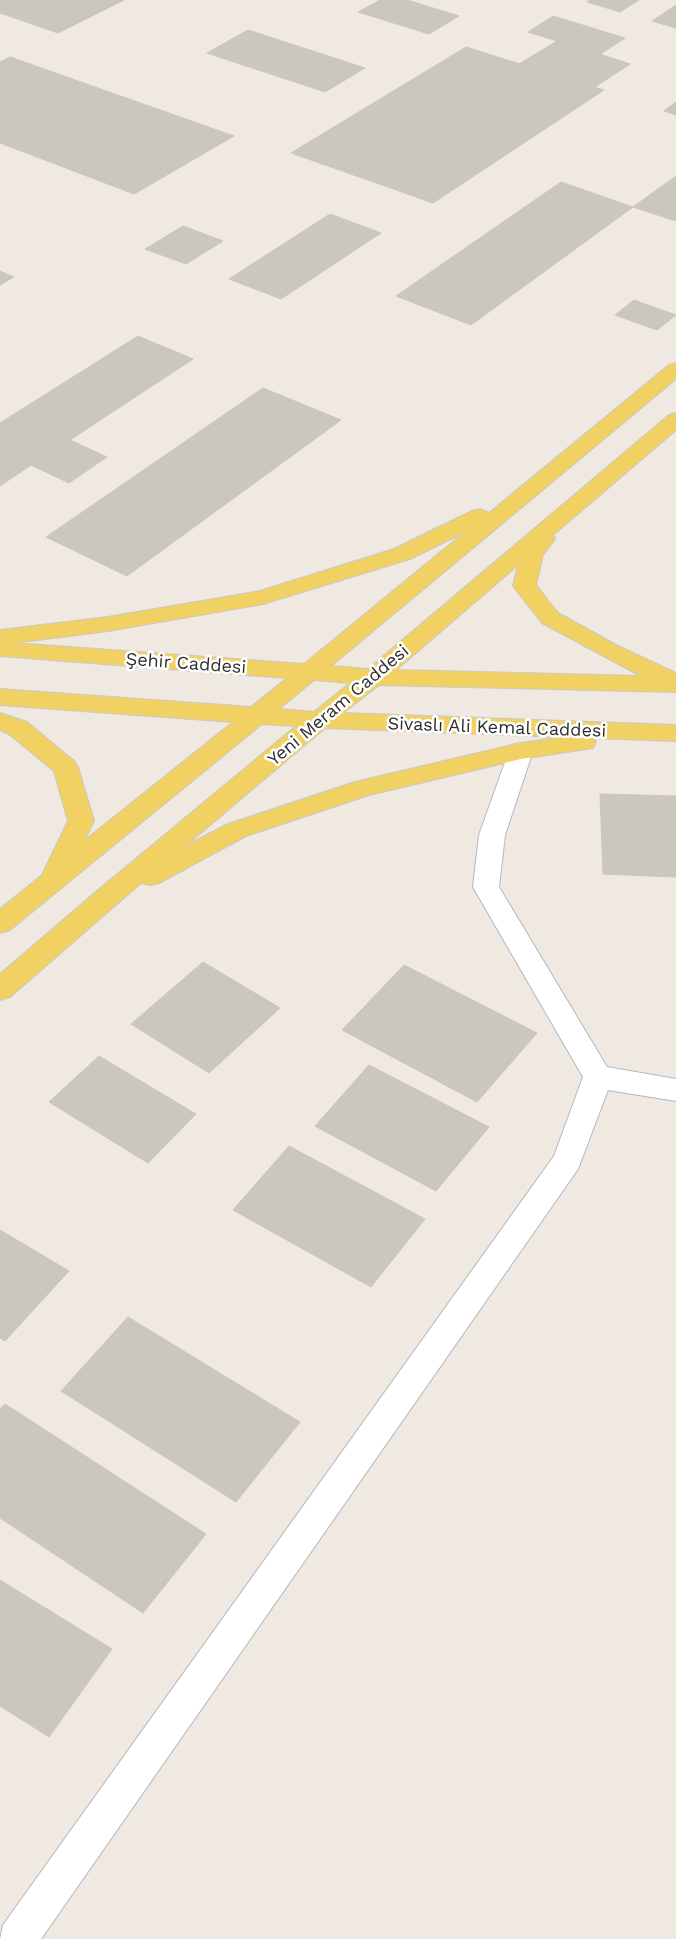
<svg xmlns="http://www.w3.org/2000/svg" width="676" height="1939" viewBox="0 0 676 1939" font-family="'Work Sans',sans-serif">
	<rect width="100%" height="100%" fill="#efe9e1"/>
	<path fill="#cbc7bf" stroke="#cbc5ba" d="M0 0H124L58 33 0 13Z
		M380 0H407L459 16 429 34 358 12Z
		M590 0H639L620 12 587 2Z
		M676 5V28L652 21Z
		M553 16 625 38 564 78 519 64 557 41 528 32Z
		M248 30 365 68 325 92 207 53Z
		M466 47 555 75 382 185 291 153Z
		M600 54 630 64 595 87 564 78Z
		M10 57 234 136 134 194 0 143V62Z
		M555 75 604 90 433 203 382 185Z
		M676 102V115L664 111Z
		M676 176V221L633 207Z
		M561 182 633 207 471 325 396 296Z
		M330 214 381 233 281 299 229 279Z
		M183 226 223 241 186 264 145 249Z
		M0 271 14 277 0 285Z
		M634 300 676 315 657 330 615 315Z
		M138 336 193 359 70 440 107 457 69 483 31 465 0 486V423Z
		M263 388 341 420 127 576 46 537Z
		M600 794 676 796V877L603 874Z
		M203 962 280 1008 209 1073 131 1024Z
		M404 965 537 1033 477 1102 342 1030Z
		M99 1056 196 1114 148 1163 49 1102Z
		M369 1065 489 1127 436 1191 315 1126Z
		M289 1146 425 1219 371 1287 233 1210Z
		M0 1230 69 1271 5 1341 0 1338Z
		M128 1317 300 1422 236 1502 61 1391Z
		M5 1404 206 1534 143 1613 0 1518V1409Z
		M0 1580 112 1649 49 1737 0 1706Z"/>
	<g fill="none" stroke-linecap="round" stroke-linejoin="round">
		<g stroke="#b4b7c1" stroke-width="2">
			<path id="minor" d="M521 743 530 745 533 751 505 835 499 887 607 1067 676 1079V1101L608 1090 578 1169 41 1939H0L3 1925 554 1156 583 1077 473 887 479 835 509 751 512 745Z"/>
		</g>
		<g stroke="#c9c9c9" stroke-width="2">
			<path id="major" d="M676 363V379L331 666 368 669 669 415 676 413V430L553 535 555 539 543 555 536 585 558 613 616 645 676 673V692L379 685 343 713 676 725V741L594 738 596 742 593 748 521 759 369 795 246 836 159 883 150 885 141 883 10 997 0 1000V974L91 896 296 726 262 724 10 930 0 933V909L42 875 68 821 54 771 9 734 0 730V713L27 722 74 761 78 767 94 821 84 841 233 722 0 705V689L251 707 287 678 0 656V630L108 617 260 591 394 549 472 511 480 509 489 513 669 365ZM465 532 304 664 14 643 108 631 263 604 410 559ZM518 565 513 586 542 623 641 676 396 670ZM314 680 350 683 314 712 279 709ZM325 728 563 737 521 743 355 782 228 824 184 847Z"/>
		</g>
		<use href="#minor" fill="#fff" fill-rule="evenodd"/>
		<use href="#major" fill="#f2d163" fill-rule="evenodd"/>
	</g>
	<g text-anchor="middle" stroke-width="5" stroke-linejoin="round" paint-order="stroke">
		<g font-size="18" fill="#2e2e2e" stroke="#fff">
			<text transform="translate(186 663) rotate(4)" y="6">Şehir Caddesi</text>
			<text transform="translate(338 705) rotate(-40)" y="6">Yeni Meram Caddesi</text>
			<text transform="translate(497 727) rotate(2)" y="6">Sivaslı Ali Kemal Caddesi</text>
		</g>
	</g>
</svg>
